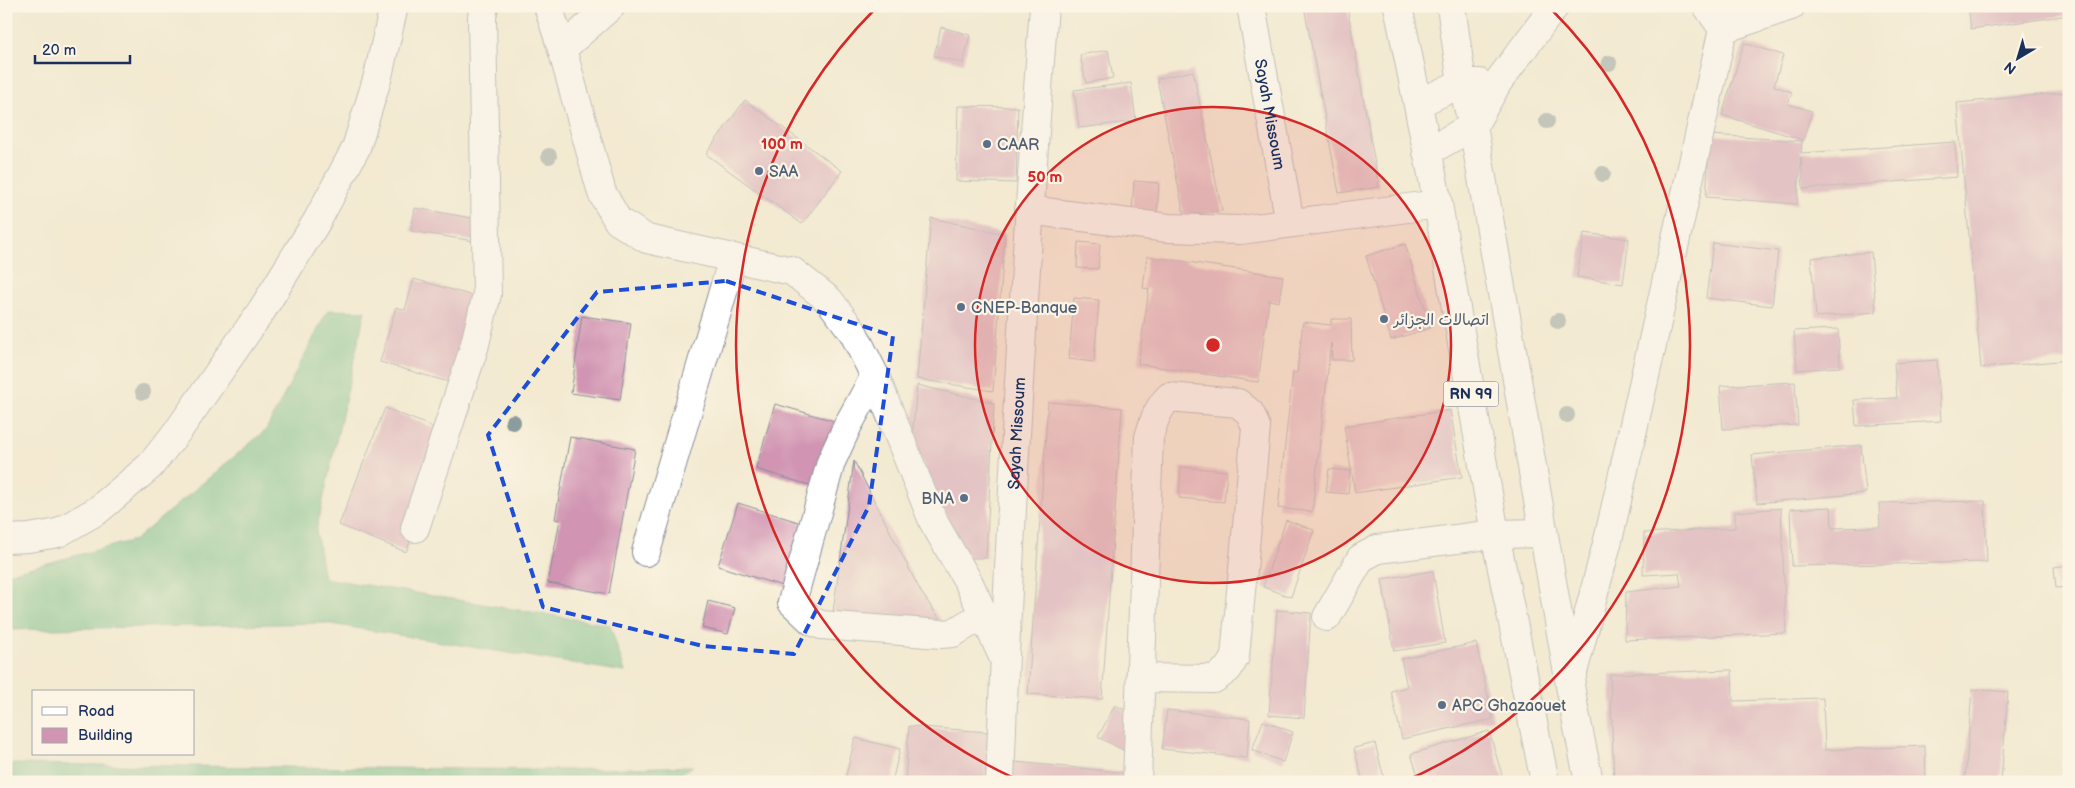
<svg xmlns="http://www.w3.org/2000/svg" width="2075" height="788" viewBox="0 0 2075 788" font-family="'Balsamiq Sans','Playpen Sans Arabic',sans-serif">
	<rect width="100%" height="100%" fill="#fcf5e5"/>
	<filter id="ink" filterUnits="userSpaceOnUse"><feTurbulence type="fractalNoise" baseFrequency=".02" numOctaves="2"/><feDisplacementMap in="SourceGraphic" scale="10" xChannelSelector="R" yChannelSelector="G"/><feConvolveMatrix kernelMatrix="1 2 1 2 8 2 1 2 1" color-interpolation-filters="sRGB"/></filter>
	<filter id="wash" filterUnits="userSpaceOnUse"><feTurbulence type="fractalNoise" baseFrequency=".0096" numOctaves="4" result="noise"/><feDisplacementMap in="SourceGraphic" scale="20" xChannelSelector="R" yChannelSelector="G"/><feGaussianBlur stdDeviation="1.12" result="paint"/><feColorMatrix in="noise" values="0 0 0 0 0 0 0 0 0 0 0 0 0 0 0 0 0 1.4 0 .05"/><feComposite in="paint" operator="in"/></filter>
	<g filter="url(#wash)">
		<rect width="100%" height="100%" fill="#f3ead1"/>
		<path fill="#71be88" stroke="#467673" d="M328 310 365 311 316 532 324 578 610 625 625 672 325 623 6 630V574L135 540 266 430Z
			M6 764 561 770 693 766 667 782H6Z"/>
		<g id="blocks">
			<path fill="#d195b3" d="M1304 6H1347L1379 187 1339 193Z
				M1968 6H2069V15L1971 29Z
				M941 27 970 35 963 63 934 56Z
				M1744 43 1783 55 1774 86 1792 92 1788 104 1812 111 1803 140 1722 115Z
				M1108 50 1113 78 1086 83 1080 55Z
				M1193 71 1222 211 1184 215 1157 79Z
				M1131 83 1136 121 1079 128 1074 90Z
				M2069 92V360L1981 368 1957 103Z
				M745 100 842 171 802 224 706 154Z
				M958 106 1018 107 1016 183 956 181Z
				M1710 135 1802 141 1801 153 1955 142 1957 177 1803 189 1801 157 1797 204 1706 197Z
				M1134 181 1159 183 1157 212 1132 210Z
				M415 208 477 219 474 241 411 231Z
				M931 218 1005 234 993 391 917 379Z
				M1584 233 1629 239 1623 284 1577 277Z
				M1078 242 1100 244 1098 269 1077 268Z
				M1713 243 1778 251 1772 306 1706 298Z
				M1405 244 1431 328 1391 340 1366 256Z
				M1871 252 1876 312 1816 317 1811 258Z
				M1147 256 1283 276 1279 302 1269 300 1258 382 1138 364 1149 289 1143 288Z
				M414 279 477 297 452 383 380 362 396 307 405 310Z
				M1074 298 1099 300 1094 362 1069 359Z
				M582 316 631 323 620 400 571 393Z
				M1331 319H1351L1352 360H1332L1331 343 1312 512 1278 508 1293 372 1297 373 1303 322 1331 325Z
				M1838 329 1840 367 1797 370 1794 331Z
				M1937 360 1941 421 1856 426 1854 400 1897 398 1894 363Z
				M1795 382 1798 425 1723 429 1720 386Z
				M917 385 994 403 986 558H966L912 439Z
				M1048 402 1122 408 1102 699 1028 694Z
				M775 404 838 422 819 488 756 469Z
				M385 408 453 435 406 552 339 525Z
				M1450 410 1462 477 1355 493 1344 426Z
				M570 437 635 449 609 594 548 583 560 520 555 519Z
				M1861 445 1866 493 1757 503 1752 455Z
				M854 461 921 592 948 631 833 612Z
				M1181 467 1227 471 1224 502 1179 498Z
				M1329 469 1350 471 1348 494 1326 492Z
				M1985 501 1987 562 1792 566 1790 509 1831 507 1832 528 1880 527 1879 503Z
				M738 503 817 528 798 591 718 566Z
				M1781 508 1786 633 1625 640 1626 592 1681 586 1679 573 1643 575 1644 533 1735 528V512Z
				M1286 520 1314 530 1291 597 1263 587Z
				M2069 565V587L2056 588 2054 567Z
				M1433 571 1445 643 1394 651 1382 579Z
				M708 601 735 608 728 634 702 628Z
				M1277 610 1311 613 1304 718 1269 715Z
				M1476 643 1493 719 1402 739 1391 691 1407 687 1401 659Z
				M1732 670 1733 701 1823 698 1825 750 1925 746 1926 782H1614L1610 674Z
				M1972 689 2008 692 2001 782H1965Z
				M1115 705 1144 720 1127 752 1098 737Z
				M1167 710 1250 719 1247 758 1162 749Z
				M1263 721 1293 732 1283 762 1252 750Z
				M909 726 988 732 985 782H905Z
				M1489 731 1504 782H1420L1411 754Z
				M855 738 900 749 892 782H853L845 780Z
				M1375 743 1385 782H1363L1354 748Z
				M1005 761 1129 773V782H1005Z"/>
		</g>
	</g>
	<g filter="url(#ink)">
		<use href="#blocks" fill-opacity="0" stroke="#878c98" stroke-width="1"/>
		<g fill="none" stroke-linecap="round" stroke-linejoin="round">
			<g stroke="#878c98" stroke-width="30">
				<g id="minor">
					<path d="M548 6 562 49 602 193 618 221 647 239 792 271 829 300 853 332 875 376 933 521 969 583 1004 659"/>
					<path id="s1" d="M1251 6 1290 223"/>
					<path d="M1723 29 1791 6"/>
					<path d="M562 49 611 6"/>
					<path d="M1029 210 1168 228 1240 230 1438 204"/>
					<path d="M875 376 848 425 831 462 792 602 812 621 821 625 941 634 953 633 983 615"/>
					<path d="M415 528 474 348 487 294 482 17 484 6"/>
					<path d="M6 539 29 538 58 533 98 510 150 466 180 428 262 310 317 221 356 148 378 76 394 6"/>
					<path d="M646 552 733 258"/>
					<path d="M1327 617 1361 558 1378 549 1495 534 1543 533"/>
					<path d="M1571 680 1609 536 1723 29 1707 6"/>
					<path id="s2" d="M1000 782C1009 523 1025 264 1044 6"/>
					<path d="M1137 782 1149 437C1154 421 1157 409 1169 397L1238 403 1250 413 1256 427 1235 657 1228 669 1214 679 1141 678"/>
				</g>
			</g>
			<g stroke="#878c98" stroke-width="30">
				<path id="major" d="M1398 6 1438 204 1495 534 1545 782
					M1451 6 1462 83 1473 126 1574 708 1589 782
					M1419 103 1462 83H1479
					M1427 152 1473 126 1498 82 1555 6"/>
			</g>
			<use href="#minor" stroke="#fff" stroke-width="28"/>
			<use href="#major" stroke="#fff" stroke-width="28"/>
		</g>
		<g fill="#8c9b9b">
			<circle cx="1609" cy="63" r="8"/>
			<circle cx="1547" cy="121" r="8"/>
			<circle cx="549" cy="156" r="8"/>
			<circle cx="1603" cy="174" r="8"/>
			<circle cx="1558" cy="321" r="8"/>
			<circle cx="143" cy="392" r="8"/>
			<circle cx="1567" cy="415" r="8"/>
			<circle cx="513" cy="422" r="8"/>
		</g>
	</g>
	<path d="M0 0H2075V788H0ZM726 281 893 336 869 506 794 654 703 646 543 607 488 435 597 292Z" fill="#f3ead1" fill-opacity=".55" fill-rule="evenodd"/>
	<path fill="none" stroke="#1d4ed8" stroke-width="4" stroke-dasharray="10 6" stroke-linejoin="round" d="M726 281 893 336 869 506 794 654 703 646 543 607 488 435 597 292Z"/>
	<circle cx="1213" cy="345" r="238" fill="#d62828" fill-opacity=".12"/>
	<g fill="none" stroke="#d62828" stroke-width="2.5">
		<circle cx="1213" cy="345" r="238"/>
		<path d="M1023 782A476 476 0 0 1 876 8M1550 8A476 476 0 0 1 1403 782"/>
	</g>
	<g fill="#5c6f8a" stroke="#fcf5e5" stroke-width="2">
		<circle cx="987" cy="144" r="5"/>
		<circle cx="759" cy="171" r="5"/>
		<circle cx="961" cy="307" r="5"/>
		<circle cx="1384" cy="319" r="5"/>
		<circle cx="964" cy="498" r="5"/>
		<circle cx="1442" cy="705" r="5"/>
	</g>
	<g text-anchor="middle" stroke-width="4.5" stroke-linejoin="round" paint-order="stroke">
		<rect fill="#fcf5e5" stroke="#5e6a86" stroke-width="1" x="1443.5" y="381.5" width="55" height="25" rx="4"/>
		<g font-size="15" font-weight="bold" fill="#1b2f5e">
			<text x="1471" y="399">RN 99</text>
		</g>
		<g font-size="16" fill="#1b2f5e" stroke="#fcf5e5">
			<text dy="6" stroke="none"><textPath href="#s1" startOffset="110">Sayah Missoum</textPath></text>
			<text dy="6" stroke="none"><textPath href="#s2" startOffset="349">Sayah Missoum</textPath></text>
		</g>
		<g font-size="16" fill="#4e5e75" stroke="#fcf5e5" text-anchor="start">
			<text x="997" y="150">CAAR</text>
			<text x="769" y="177">SAA</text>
			<text x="971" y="313">CNEP-Banque</text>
			<text x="1394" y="325">اتصالات الجزائر</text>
			<text x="954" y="504" text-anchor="end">BNA</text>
			<text x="1452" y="711">APC Ghazaouet</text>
		</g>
	</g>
	<circle cx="1213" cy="345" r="8" fill="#d62828" stroke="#fcf5e5" stroke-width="2.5"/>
	<g font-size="15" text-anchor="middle" font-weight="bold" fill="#d62828" stroke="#fcf5e5" stroke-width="4.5" stroke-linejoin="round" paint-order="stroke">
		<text x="782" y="149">100 m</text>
		<text x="1045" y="182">50 m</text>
	</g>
	<rect width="2075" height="788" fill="none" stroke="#fcf5e5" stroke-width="25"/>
	<rect x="32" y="690" width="162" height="65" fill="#fcf5e5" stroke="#a2a6af"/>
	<rect x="42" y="707" width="25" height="8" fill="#ffffff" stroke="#a2a6af"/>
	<text x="78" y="716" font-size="15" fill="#1b2f5e">Road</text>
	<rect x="42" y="728" width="25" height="15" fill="#d195b3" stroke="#a2a6af"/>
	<text x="78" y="740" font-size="15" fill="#1b2f5e">Building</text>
	<g transform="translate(2018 58) rotate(218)" stroke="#fcf5e5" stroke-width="4" paint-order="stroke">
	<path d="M0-4L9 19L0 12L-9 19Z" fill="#1b2f5e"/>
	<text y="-8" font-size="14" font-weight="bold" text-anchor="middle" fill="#1b2f5e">N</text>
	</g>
	<path d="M35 55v8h95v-8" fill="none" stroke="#1b2f5e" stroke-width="2.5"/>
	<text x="42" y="55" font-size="15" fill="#1b2f5e" stroke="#fcf5e5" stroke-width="4" paint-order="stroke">20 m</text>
</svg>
